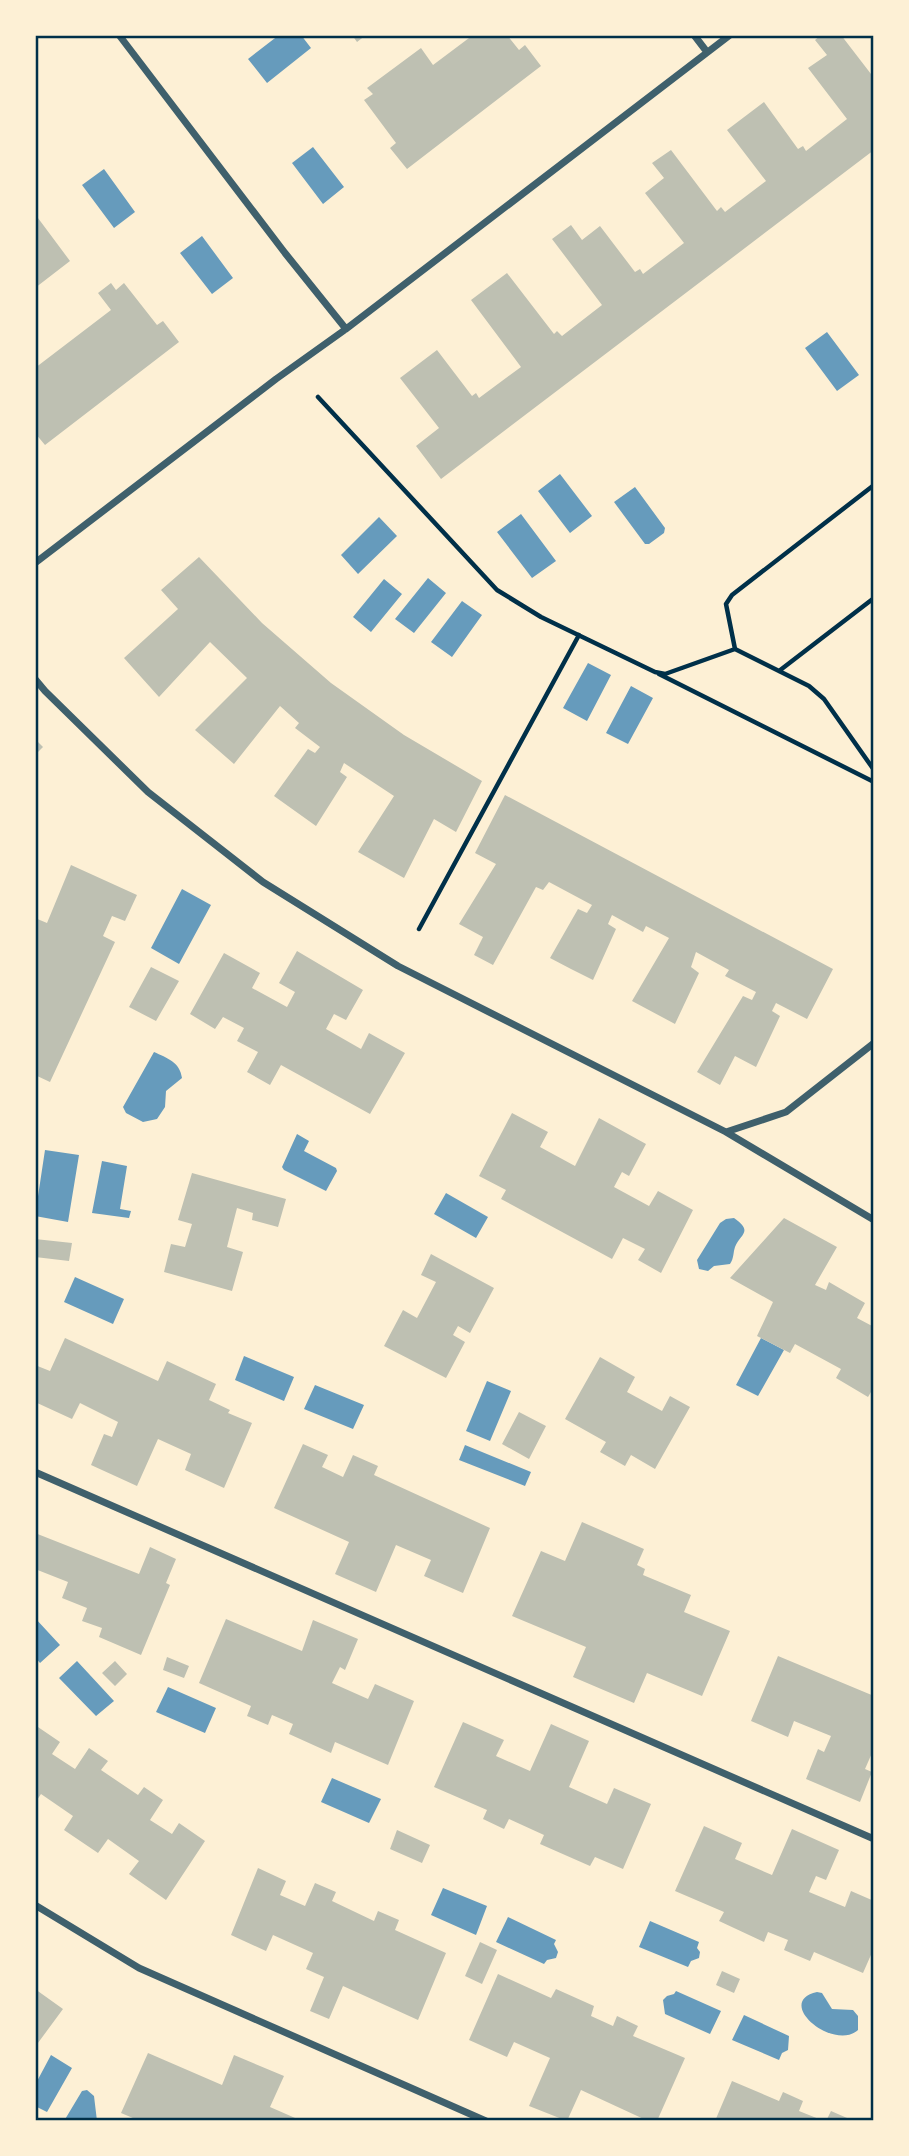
<svg xmlns="http://www.w3.org/2000/svg" width="909" height="2156" viewBox="0 0 909 2156" font-family="Montserrat,sans-serif">
	<rect width="100%" height="100%" fill="#fdf0d5"/>
	<path fill="#669bbc" d="M279 35H301L311 48 267 83 248 59Z
		M313 147 344 187 323 204 292 163Z
		M104 169 135 212 114 228 82 185Z
		M202 236 233 278 212 294 180 253Z
		M827 332 859 375 837 391 805 348Z
		M560 474 592 516 570 533 538 491Z
		M635 487 665 528 664 533 649 544H645L614 502Z
		M521 514 556 561 532 578 497 532Z
		M379 517 397 536 358 574 341 555Z
		M428 578 446 593 414 633 395 619Z
		M384 579 402 594 371 632 353 617Z
		M462 601 482 615 452 657 431 642Z
		M588 663 611 675 587 721 563 708Z
		M631 686 653 698 628 744 606 733Z
		M182 889 211 905 179 964 151 948Z
		M154 1052C167 1058 180 1062 182 1078L166 1091 165 1107 157 1119 143 1122 126 1113 123 1107Z
		M297 1134 309 1141 304 1151 336 1168 337 1171 326 1191 284 1170 282 1167Z
		M45 1150 79 1155 68 1222 35 1216Z
		M102 1161 127 1166 120 1209 131 1211 129 1218 92 1213Z
		M446 1193 488 1217 476 1238 434 1214Z
		M734 1218C754 1232 740 1234 735 1247 733 1253 734 1258 730 1264L714 1266 708 1271 699 1269 697 1260 720 1223 726 1219Z
		M75 1277 124 1299 113 1324 64 1302Z
		M761 1338 784 1350 758 1396 736 1385Z
		M244 1356 294 1377 284 1401 235 1380Z
		M487 1381 511 1391 490 1441 466 1431Z
		M315 1385 364 1405 353 1429 304 1409Z
		M465 1445 531 1472 525 1486 459 1460Z
		M35 1618 60 1645 40 1663 35 1657Z
		M77 1661 114 1701 96 1716 59 1678Z
		M168 1687 216 1708 205 1733 156 1712Z
		M332 1778 381 1799 369 1823 321 1802Z
		M443 1888 487 1906 476 1935 431 1915Z
		M508 1917 556 1940 554 1944 558 1952 556 1958 547 1960 544 1964 496 1942Z
		M650 1921 699 1942 697 1948 700 1952 699 1958 691 1961 688 1967 639 1947Z
		M676 1991 721 2011 710 2034 665 2014 663 2000 667 1996 674 1994Z
		M817 1992 822 1993 832 2009 853 2010 858 2016V2030C834 2052 773 2002 817 1992Z
		M744 2015 789 2036 788 2050 782 2053 779 2060 732 2040Z
		M51 2055 72 2068 47 2112 35 2106V2085Z
		M87 2090 94 2096 97 2121H64L82 2091Z"/>
	<path fill="#bec0b2" d="M352 35H366L357 42Z
		M473 35H507L519 50 525 45 541 66 407 169 390 148 396 143 364 100 373 94 367 88 421 48 433 65Z
		M821 35H841L871 74 874 72V150L441 479 416 446 439 428 400 378 437 350 472 396 476 393 479 398 521 367 471 300 507 273 554 334 557 331 562 336 602 305 552 239 571 225 582 240 600 226 635 272 640 269 643 274 684 243 645 193 664 178 652 163 671 150 717 211 721 207 725 212 766 181 727 130 764 102 798 149 803 146 806 151 847 119 808 68 827 55 815 40Z
		M35 214 70 261 35 288Z
		M111 283 116 290 124 283 157 325 163 321 179 342 45 445 35 433V368L111 310 98 293Z
		M199 557 262 623 331 683 404 735 482 781 456 832 434 819 404 878 358 852 394 796 344 763 340 772 347 777 316 826 274 796 308 749 315 753 320 747 295 728 299 723 280 706 234 764 195 730 247 678 210 642 159 697 124 658 178 609 161 590Z
		M35 739 43 747 35 755Z
		M505 795 833 969 807 1019 776 1003 772 1011 780 1016 756 1067 735 1056 720 1085 697 1072 743 996 752 1000 756 992 725 976 729 970 696 952 691 967 699 973 675 1024 632 1001 669 938 646 926 643 932 612 915 608 924 616 929 593 980 571 969 550 958 578 909 587 913 592 905 549 882 543 890 536 887 493 965 474 955 483 937 459 924 496 864 475 853Z
		M71 865 137 895 125 921 112 916 103 936 115 942 50 1082 35 1075V918L47 923Z
		M297 951 363 990 346 1020 334 1014 326 1029 361 1049 369 1033 405 1053 370 1114 281 1065 270 1085 247 1072 258 1052 237 1041 244 1028 223 1017 215 1029 190 1014 224 953 260 973 252 988 287 1007 295 992 279 983Z
		M151 967 179 981 156 1021 129 1007Z
		M512 1113 548 1132 540 1147 575 1166 599 1118 646 1144 629 1176 622 1172 614 1187 649 1206 658 1191 693 1210 661 1273 638 1260 645 1249 623 1238 612 1259 501 1199 506 1190 479 1176Z
		M192 1173 286 1199 278 1227 252 1220 253 1213 237 1208 227 1247 243 1252 232 1291 164 1272 171 1244 185 1247 192 1224 178 1220Z
		M784 1218 837 1247 815 1285 826 1290 829 1282 865 1303 857 1318 874 1327V1387L868 1397 836 1378 841 1369 795 1344 790 1353 757 1336 773 1302 730 1278Z
		M35 1239 72 1243 69 1261 35 1257Z
		M431 1254 494 1288 470 1333 458 1326 453 1335 465 1342 446 1378 384 1346 403 1310 417 1318 436 1282 421 1275Z
		M65 1338 158 1381 167 1361 216 1384 209 1400 230 1410 228 1413 252 1423 224 1488 185 1470 191 1454 158 1439 137 1486 91 1465 104 1434 112 1437 118 1422 80 1403 72 1419 35 1402V1365L50 1371Z
		M600 1357 635 1377 627 1392 662 1411 670 1396 690 1407 655 1469 631 1455 625 1466 600 1452 606 1442 565 1419Z
		M519 1412 546 1426 529 1459 502 1444Z
		M303 1444 328 1455 322 1467 343 1477 353 1455 378 1466 374 1475 490 1528 463 1593 424 1576 431 1560 396 1545 376 1592 335 1574 349 1542 274 1508Z
		M582 1522 644 1549 637 1565 645 1569 643 1575 691 1595 684 1612 730 1631 702 1696 647 1673 634 1703 573 1677 586 1647 512 1616 541 1551 565 1561Z
		M35 1533 139 1574 150 1547 176 1559 166 1583 170 1585 141 1655 99 1637 102 1628 82 1621 87 1608 62 1598 68 1582 35 1569Z
		M226 1619 302 1651 313 1620 358 1639 345 1670 340 1667 332 1683 368 1699 375 1684 414 1701 388 1765 335 1742 331 1753 289 1734 293 1724 272 1715 268 1725 247 1716 251 1706 199 1683Z
		M778 1656 874 1696V1754L872 1753 865 1769 872 1772 860 1802 806 1779 818 1749 824 1752 831 1736 794 1721 788 1737 751 1721Z
		M167 1657 189 1666 184 1678 163 1670Z
		M115 1661 127 1674 115 1686 102 1673Z
		M463 1722 504 1740 496 1756 530 1771 551 1724 589 1741 569 1787 607 1804 614 1788 651 1804 623 1869 595 1857 590 1866 540 1844 544 1835 509 1819 504 1829 483 1819 487 1810 434 1787Z
		M35 1725 60 1742 52 1754 75 1769 89 1748 108 1761 101 1770 138 1795 144 1787 163 1800 150 1820 172 1834 179 1823 205 1841 166 1900 129 1874 139 1861 108 1839 98 1853 64 1830 73 1816 41 1794 35 1803Z
		M704 1826 742 1843 735 1859 772 1875 792 1829 839 1850 826 1880 816 1876 809 1892 845 1907 851 1891 874 1901V1948L863 1973 814 1952 810 1961 784 1950 788 1940 768 1932 764 1942 719 1921 724 1912 675 1891Z
		M397 1830 430 1845 422 1863 390 1849Z
		M258 1868 286 1881 280 1895 305 1906 315 1883 336 1892 332 1901 374 1921 378 1911 399 1920 395 1930 446 1953 418 2020 343 1986 329 2019 310 2011 324 1977 306 1969 313 1953 273 1935 266 1951 231 1935Z
		M480 1942 497 1950 482 1984 465 1976Z
		M722 1971 740 1979 734 1993 716 1985Z
		M498 1974 551 1998 556 1989 594 2006 591 2016 613 2026 617 2016 638 2026 633 2036 685 2058 657 2121H648L581 2090 567 2121 529 2106 550 2058 514 2042 507 2057 469 2040Z
		M35 1989 63 2009 35 2047Z
		M148 2053 222 2085 234 2055 284 2076 270 2107 302 2121H140L121 2113Z
		M732 2081 779 2101 783 2092 803 2101 799 2111 824 2121H715Z
		M831 2111 854 2121H826Z"/>
	<g fill="none" stroke-linecap="round" stroke-linejoin="round">
		<path stroke="#003049" stroke-width="4.5" d="M318 397 497 590 541 617 655 672 665 674 735 649 726 604 732 595 874 485
			M735 649 809 686 824 699 874 770
			M779 671 874 598
			M659 674 874 782
			M419 929 579 635"/>
		<path stroke="#3f606c" stroke-width="7" d="M119 35 285 253 346 329
			M694 35 707 52
			M35 563 276 379 346 329 730 35
			M35 679 45 691 148 792 263 882 398 966 726 1132 874 1220
			M726 1132 786 1112 874 1043
			M35 1472 874 1839
			M35 1905 139 1968 486 2121"/>
	</g>
	<rect width="909" height="2156" fill="none" stroke="#fdf0d5" stroke-width="74"/>
	<rect x="37" y="37" width="835" height="2082" fill="none" stroke="#003049" stroke-width="2.5"/>
</svg>
